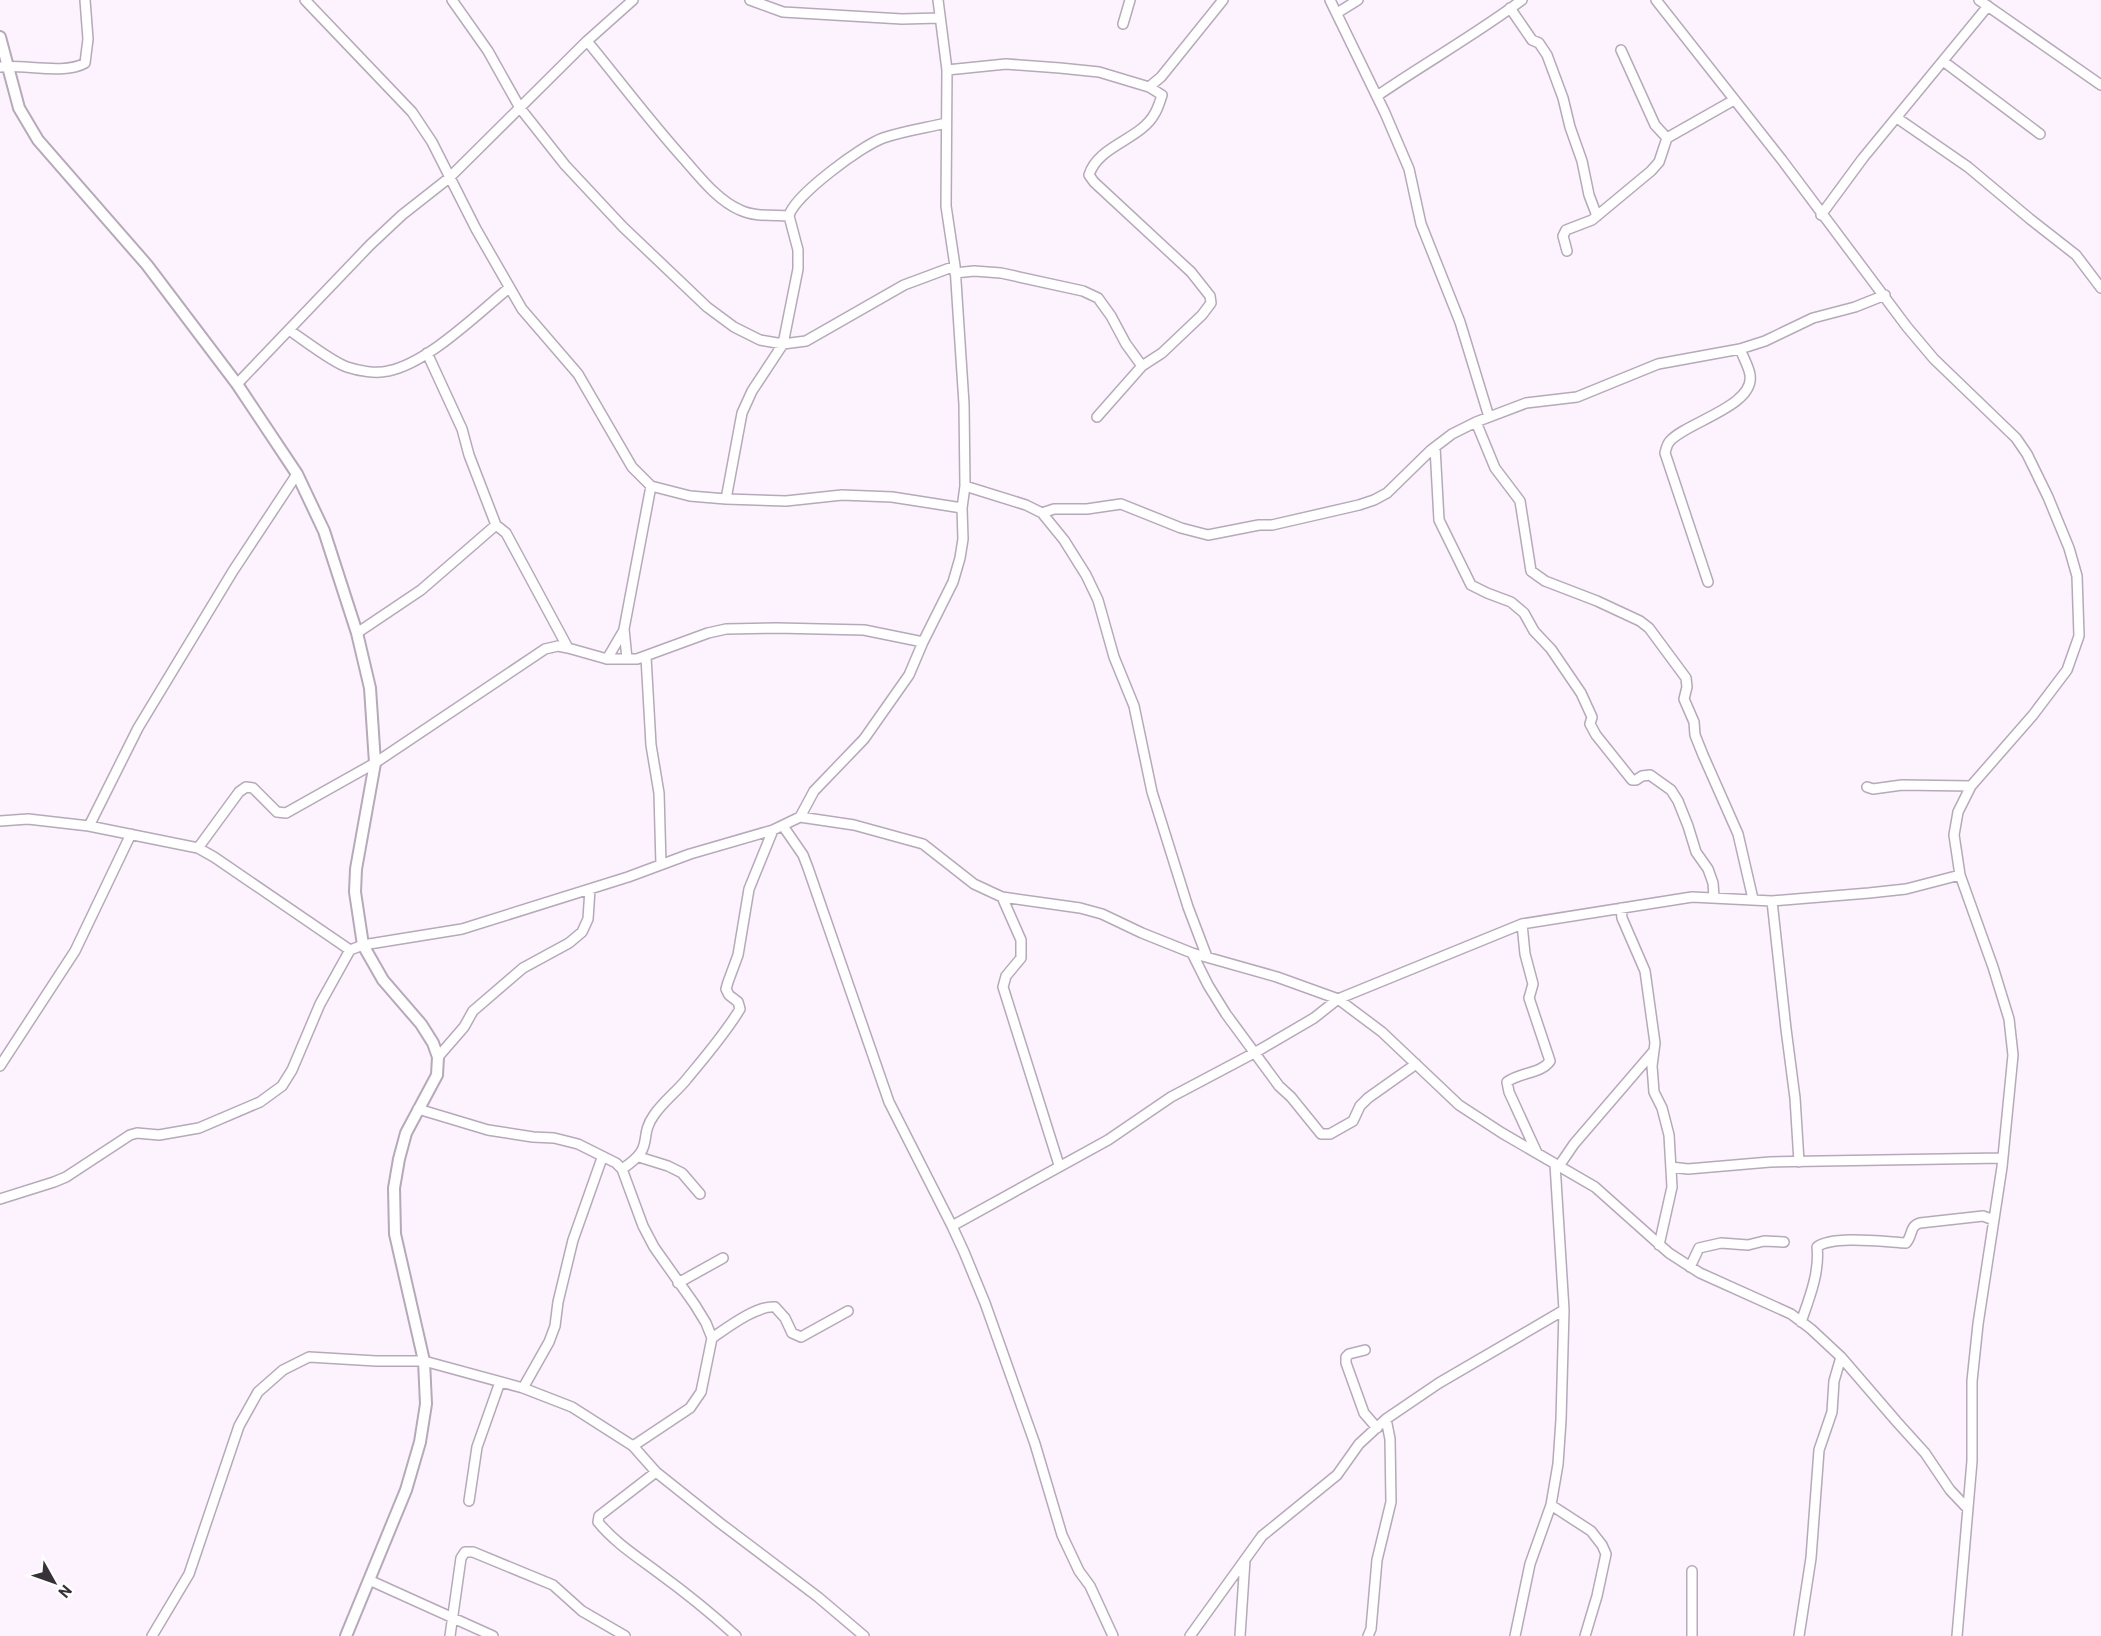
<svg xmlns="http://www.w3.org/2000/svg" width="2101" height="1636" viewBox="0 0 2101 1636" font-family="Barlow,sans-serif">
	<rect width="100%" height="100%" fill="#fcf3fe"/>
	<g fill="none" stroke-linecap="round" stroke-linejoin="round">
		<g stroke="#b6a9b9" stroke-width="12">
			<path id="minor" d="M305 0 412 112 432 142 476 229 522 309 578 374 632 467 651 486 690 496 726 499 786 501 842 495 892 497 962 508
				M452 0 488 51 520 108 565 165 623 227 707 307 734 327 760 340 783 344 806 341 904 285 955 266
				M750 0 783 12 902 19 940 18
				M1330 0 1385 113 1409 169 1421 224 1460 322 1489 417
				M1656 0 1782 160 1907 327 1934 359 2016 438 2027 454 2048 497 2069 548 2077 576 2079 636 2067 670 2033 715 1971 786 1958 812 1954 835 1960 875 1993 967 2009 1019 2013 1055 2002 1167 1978 1324 1972 1381V1461L1957 1636
				M1979 0 2101 85
				M1510 8 1532 40 1539 43 1547 55 1563 98 1570 127 1582 161 1589 195 1597 216
				M1337 13 1358 0
				M1123 24 1130 0
				M587 41C619 80 649 120 683 158 699 176 717 200 740 210 755 217 773 215 789 216
				M1621 50 1655 125 1667 138
				M1943 61 2040 134
				M0 67C23 64 65 75 85 63L88 39 85 0
				M947 70 1006 64 1060 68 1099 72 1149 87 1161 77 1223 0
				M1377 96C1425 63 1475 35 1522 0
				M1897 118 1968 167 2030 219 2076 255 2101 288
				M1821 215 1863 158 1988 6
				M1567 251 1563 236 1566 230 1592 220 1651 171 1659 162 1667 138 1734 100
				M955 273 974 271 1001 273 1083 291 1098 298 1111 316 1126 344 1142 366
				M289 330C304 340 332 362 347 367 359 371 376 374 388 371 428 363 477 314 509 288
				M427 353 462 429 469 455 496 525 506 533 568 648 607 659H637L708 633 726 629 777 628 864 630 923 642
				M237 384 370 245 402 215 449 178 587 41 633 0
				M1097 417 1142 366 1162 353 1202 315 1211 303 1210 296 1191 272 1094 182 1089 175C1098 145 1141 140 1155 113 1158 108 1160 101 1162 95L1149 87
				M1476 422 1495 468 1520 501 1531 571 1545 581 1597 601 1640 621 1649 628 1686 678 1687 687 1684 699 1694 722 1695 735 1703 755 1738 834 1753 899
				M1435 447 1439 520 1471 585 1487 593 1511 602 1524 613 1534 631 1551 649 1581 693 1592 717 1590 724 1596 735 1632 780H1636L1642 776 1650 775 1671 790 1678 801 1688 826 1696 852 1708 869 1713 883 1714 897
				M965 486 1026 505 1042 513 1064 540 1086 575 1098 600 1114 657 1134 706 1152 792 1188 907 1207 957
				M726 499 742 413 752 391 783 344 798 269V250L789 216C793 196 863 145 883 138 903 131 925 128 946 123
				M1042 513 1054 509H1087L1121 504 1181 528 1208 535 1259 525H1272L1359 505 1374 500 1387 493 1431 450 1452 434 1476 422 1526 403 1577 397 1658 364 1740 349 1765 341 1813 318 1855 307 1885 295
				M1708 582 1665 453C1666 449 1667 444 1670 441 1687 422 1755 406 1750 375 1749 367 1743 357 1740 349
				M357 633 421 590 496 525
				M646 657 651 745 659 793 661 865
				M607 659 624 630
				M627 659 624 629 651 486
				M1867 787 1873 789 1902 785 1971 786
				M800 817 814 791 864 739 909 675 923 642 953 582 960 558 963 539 962 508 965 486 964 404 955 266 946 206 947 70 938 0
				M0 821 28 819 89 826 198 848 214 857 350 950 363 945 462 929 628 877 690 854 773 830 800 817 854 825 923 844 974 884 1002 897 1080 908 1102 914 1142 933 1192 953 1277 977 1338 999 1382 1032 1459 1105 1502 1133 1595 1187 1669 1253 1700 1273 1791 1314 1811 1329 1841 1357 1897 1422 1925 1453 1950 1490 1968 1509
				M89 826 138 728 233 571 297 474
				M783 826 803 855 808 868 889 1102 952 1226 964 1252 985 1303 1035 1444 1062 1535 1079 1571 1090 1586 1113 1636
				M198 848 239 792 246 787 253 788 277 812 286 813 375 763 545 649 558 646 568 648
				M1002 897 1021 940V958L1006 976 1003 987 1059 1165
				M1772 901 1786 1029 1795 1098 1799 1162
				M1621 908 1622 918 1645 971 1655 1043 1652 1066 1654 1092 1662 1108 1669 1135 1672 1187 1659 1245
				M1522 924 1525 954 1533 984 1529 998 1550 1061C1541 1074 1520 1072 1507 1082L1509 1092 1537 1153
				M1192 953 1208 985 1226 1014 1279 1086 1291 1097 1321 1134H1330L1353 1121 1360 1106 1368 1098 1416 1064
				M438 1057 464 1027 473 1011 523 968 569 943 582 932 588 919 590 889
				M0 1066 75 951 131 834
				M418 1109 488 1130 533 1137 554 1138 578 1144 616 1163 622 1169 643 1226 654 1247 695 1305 706 1323 712 1338 701 1392 690 1408 633 1446
				M639 1157 668 1166 682 1173 700 1194
				M1559 1166 1574 1144 1653 1052
				M1671 1167 1688 1169 1770 1162 2002 1158
				M622 1169C657 1146 637 1139 654 1115 663 1102 676 1092 686 1080 704 1058 725 1034 740 1009L738 1002 729 995 726 989 728 982 738 955 749 889 773 830
				M0 1199 54 1182 66 1177 130 1135 137 1133 159 1135 199 1128 260 1102 282 1086 292 1070 320 1004 350 950
				M952 1226 1108 1140 1171 1097 1256 1052 1314 1018 1338 999 1522 924 1692 897 1772 901 1869 893 1906 889 1960 875
				M1690 1267 1699 1248 1721 1243 1748 1245 1764 1241 1784 1242
				M678 1283 723 1258
				M1801 1322C1809 1299 1820 1272 1817 1247 1833 1235 1885 1242 1906 1243 1913 1236 1909 1226 1920 1223L1983 1216 1994 1220
				M712 1338C727 1328 757 1305 775 1307L785 1318 792 1333 801 1337 848 1311
				M1365 1350 1349 1354 1346 1357V1363L1364 1413 1377 1428
				M523 1388 549 1342 555 1326 558 1302 573 1240 602 1158
				M656 1472 599 1516 598 1522C615 1543 639 1558 660 1574 686 1593 712 1614 736 1636
				M469 1501 477 1447 500 1382
				M1551 1505 1591 1531 1602 1545 1606 1554 1597 1596 1585 1636
				M369 1580 493 1636
				M152 1636 189 1574 239 1426 258 1392 283 1370 309 1357 376 1361H424L523 1388 572 1407 633 1446 656 1472 720 1523 818 1597 864 1636
				M450 1636 461 1558 465 1552H473L553 1585 582 1611 625 1636
				M1190 1636 1262 1536 1337 1475 1359 1444 1386 1419 1439 1383 1564 1310
				M1240 1636 1245 1560
				M1368 1636 1371 1629 1377 1560 1391 1502 1390 1439 1386 1419
				M1515 1636 1530 1564 1551 1505 1558 1464 1561 1420 1564 1310 1555 1164
				M1692 1636V1571
				M1799 1636 1811 1558 1819 1450 1832 1412 1834 1381 1841 1357"/>
		</g>
		<g stroke="#b6a9b9" stroke-width="14">
			<path id="tertiary" d="M0 37 19 108 38 140 147 265 237 384 297 474 324 531 357 633 370 688 375 763 356 869 355 892 363 945 383 980 421 1024 433 1043 438 1057 437 1075 406 1133 399 1159 394 1188 395 1234 424 1361 426 1404 420 1442 406 1490 346 1636"/>
		</g>
		<use href="#minor" stroke="#fff" stroke-width="9"/>
		<use href="#tertiary" stroke="#fff" stroke-width="10"/>
	</g>
	<g transform="translate(54 1582) rotate(130)" stroke="#ffffff" stroke-width="4.5" paint-order="stroke">
	<path d="M0-4.5L10 22L0 15L-10 22Z" fill="#373238"/>
	<text y="-9" font-size="16" font-weight="bold" text-anchor="middle" fill="#373238">N</text>
	</g>
</svg>
